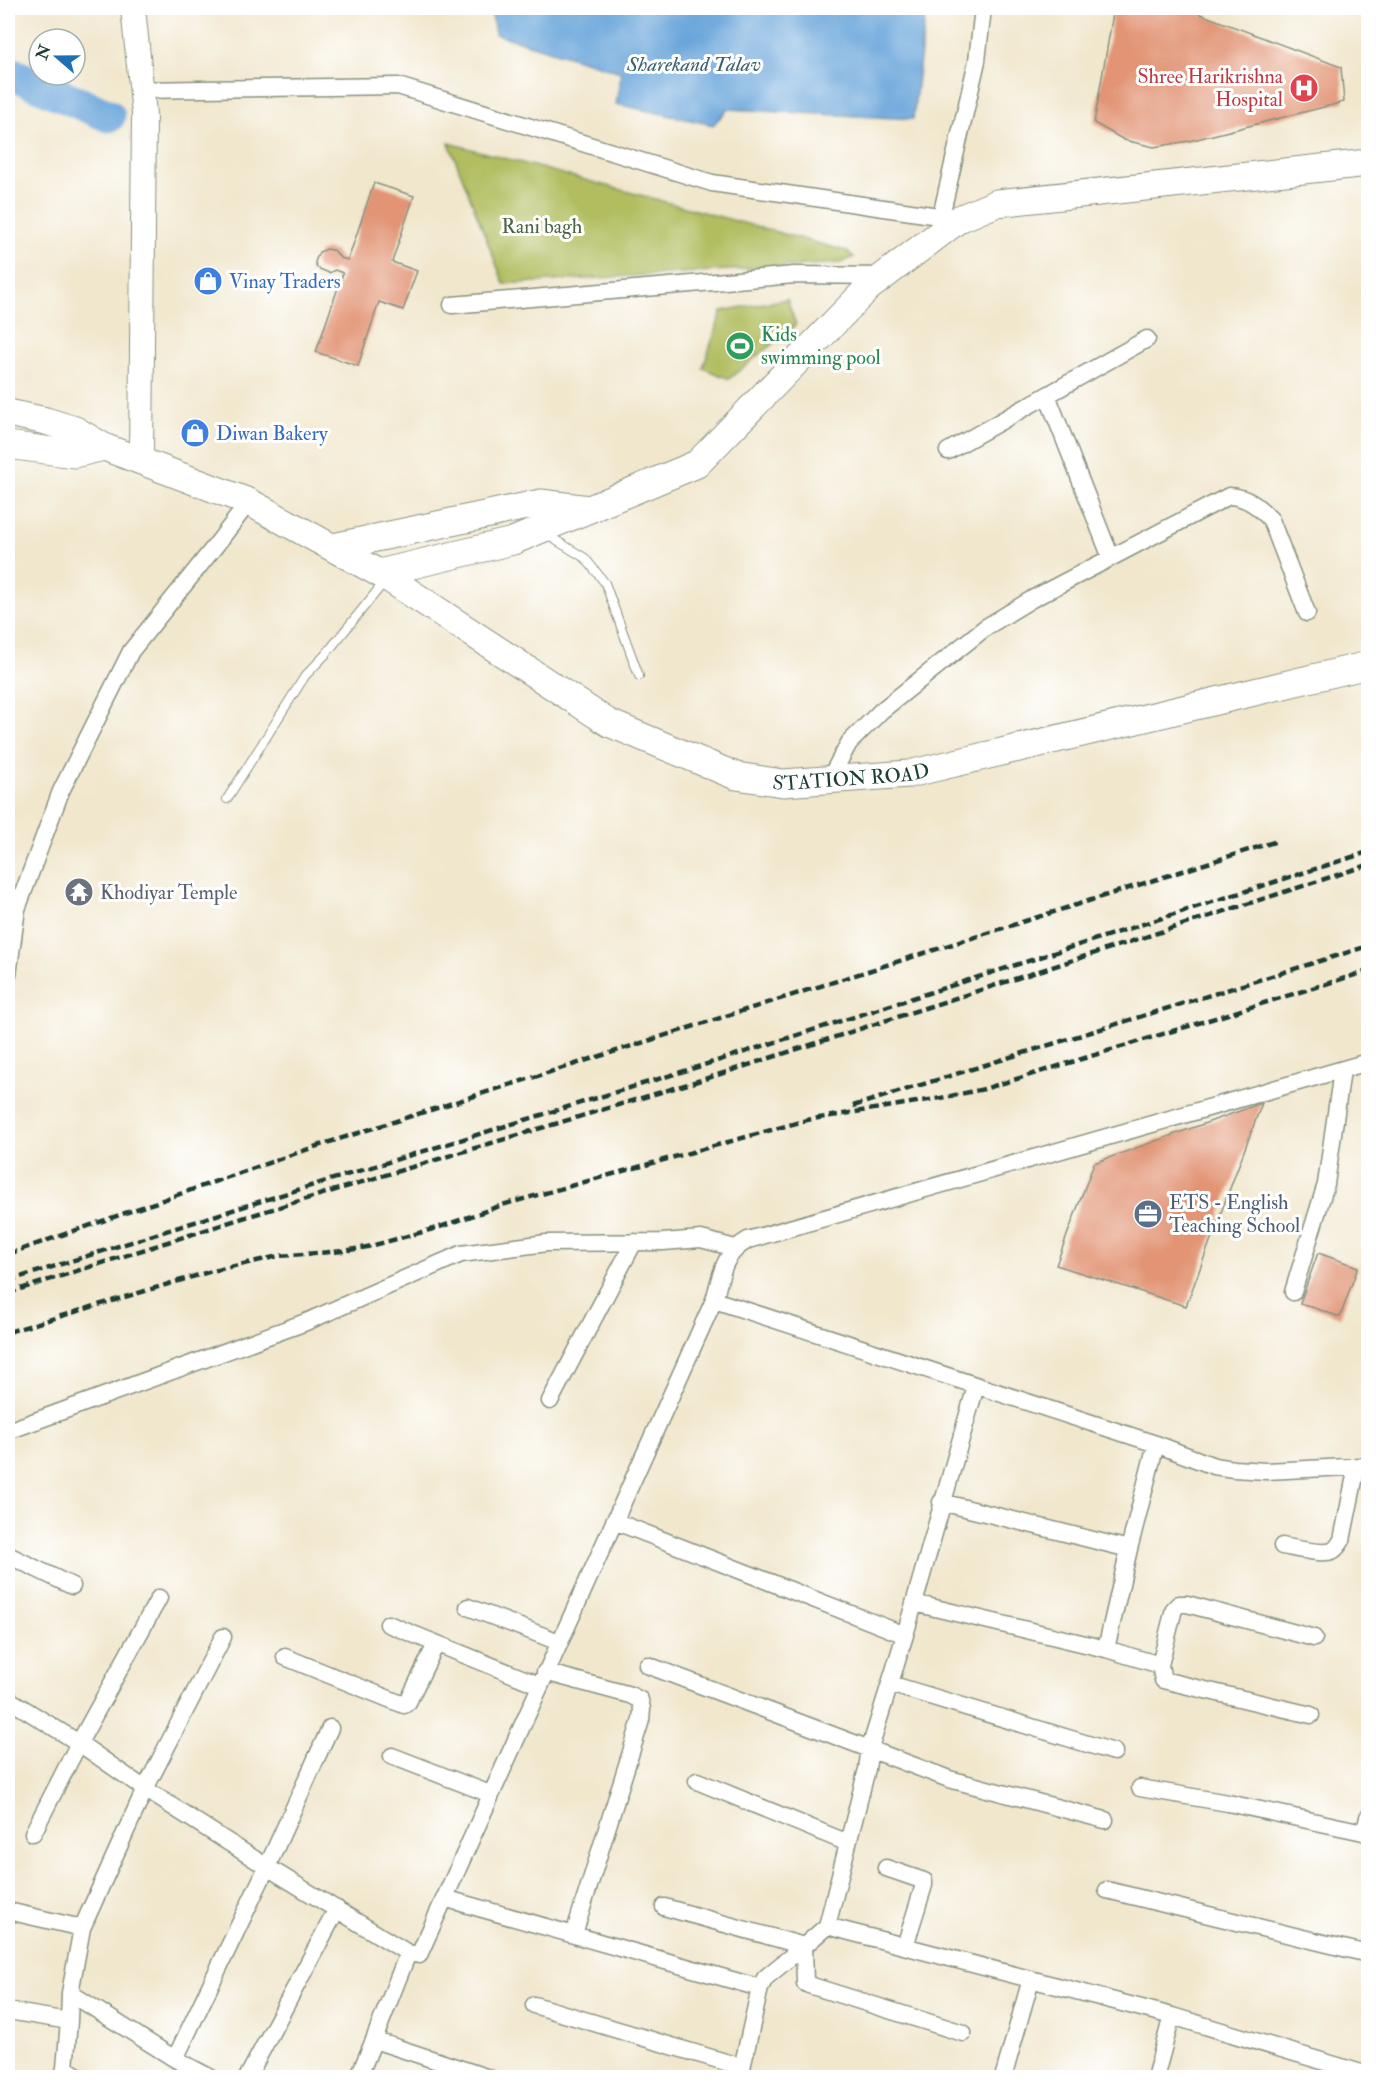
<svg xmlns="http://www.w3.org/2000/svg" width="1376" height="2085" viewBox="0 0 1376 2085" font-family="'IM FELL Double Pica',serif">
	<rect width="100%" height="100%" fill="#fff"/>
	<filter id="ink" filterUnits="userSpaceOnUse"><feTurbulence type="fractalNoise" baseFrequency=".0167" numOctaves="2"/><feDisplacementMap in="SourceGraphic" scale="12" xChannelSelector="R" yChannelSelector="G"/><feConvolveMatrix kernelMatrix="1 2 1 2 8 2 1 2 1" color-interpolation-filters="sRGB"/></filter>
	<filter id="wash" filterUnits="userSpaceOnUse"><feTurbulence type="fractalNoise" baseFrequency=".008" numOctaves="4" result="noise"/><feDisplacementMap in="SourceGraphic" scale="24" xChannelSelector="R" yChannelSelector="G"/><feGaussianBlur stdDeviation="1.35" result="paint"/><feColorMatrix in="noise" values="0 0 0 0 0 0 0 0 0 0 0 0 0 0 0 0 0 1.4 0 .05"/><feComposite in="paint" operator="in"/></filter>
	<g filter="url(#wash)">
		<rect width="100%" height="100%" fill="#f1e7cd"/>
		<path fill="#b1bd5f" stroke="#687d4a" stroke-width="1.5" d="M449 143 846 251 854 257 840 263 504 284Z
			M787 299 796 325 729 379 703 368 722 311Z"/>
		<path fill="#69a5da" stroke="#447187" stroke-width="1.5" d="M491 8H926L913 119 728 109 713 125 616 104 621 72 495 34Z"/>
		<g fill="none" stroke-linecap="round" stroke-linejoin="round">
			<path stroke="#69a5da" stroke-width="33" d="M8 72 109 116"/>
		</g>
		<g id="blocks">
			<path fill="#e29474" d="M1114 8H1184L1341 67 1344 102 1189 141 1154 147 1124 140 1094 123Z
				M374 183 414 196 392 262 417 271 403 310 379 302 358 366 316 352 343 273 335 270 329 273 317 268 315 262 319 252 327 249 335 251 340 258 348 260Z
				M1262 1103 1186 1306 1056 1265 1094 1163Z
				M1318 1253 1358 1267 1340 1317 1300 1303Z"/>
		</g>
	</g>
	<g filter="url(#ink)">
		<use href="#blocks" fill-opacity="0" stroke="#889280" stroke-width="1.5"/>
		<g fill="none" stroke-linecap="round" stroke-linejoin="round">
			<g stroke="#889280" stroke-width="10">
				<path id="lane" d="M544 533 585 558 605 583 639 676
					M227 799 305 676 326 654 385 581"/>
			</g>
			<g stroke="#889280" stroke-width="19">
				<path id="street" d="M141 90 398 86 712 183 959 219
					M941 216 977 61 983 8
					M452 305 794 275 884 276
					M1047 395 1111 558
					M948 451 1147 339
					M829 780 849 743 881 711 986 627 1032 599 1229 496C1248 497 1259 507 1271 520L1307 613
					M8 975 17 909 61 791 131 651 216 545 249 502
					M1293 1292 1326 1184 1342 1070
					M714 1300 1156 1444 1214 1466 1234 1469 1266 1471 1368 1466
					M550 1401 634 1242
					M8 1431 306 1322 461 1254 547 1243 663 1242 701 1239 735 1248
					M941 1502 1129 1549
					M614 1521 905 1635
					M1282 1546C1294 1548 1321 1555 1332 1551 1337 1549 1339 1544 1342 1540L1357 1466
					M8 1555 72 1586
					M914 1603 1106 1649 1160 1665 1163 1680 1311 1715
					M468 1607 559 1642
					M388 1624 539 1685
					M1106 1649 1129 1549 1156 1444
					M285 1657 404 1705 408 1702 436 1644
					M647 1665 949 1779 1105 1820
					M1160 1665 1174 1609 1179 1604H1187L1314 1638
					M545 1672 630 1695 640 1700 642 1709 641 1720 574 1934
					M890 1684 1114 1752
					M8 1699 79 1743 145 1789 267 1867 408 1953 419 1955 714 1300C722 1273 722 1255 748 1240L1368 1062
					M392 1756 490 1794
					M697 1781 848 1843
					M1140 1788 1228 1803 1368 1833
					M33 1833 79 1743 159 1598
					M1365 1833 1368 1817
					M886 1868 924 1881V1885L905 1946
					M1107 1890 1368 1954
					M444 1898 760 1988
					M664 1907 804 1946 827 1926 1172 2016 1155 2078
					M8 1911 82 1928
					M827 1926 867 1769 870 1748 905 1635 976 1386
					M804 1946 805 1983 809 1985 963 2033
					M408 1953 374 2040 489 2078
					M70 1993 175 2059 211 2078
					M534 2005 742 2067
					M8 2011 69 2021 65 2068 62 2078
					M1172 2016 1368 2075
					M69 2021 70 1993 82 1928 145 1789 223 1637
					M175 2059 267 1867 330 1728
					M65 2068 81 2078
					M740 2077 760 1988 765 1978 804 1946
					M247 2078 337 1909
					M358 2078 374 2040
					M1003 2078 1031 1979"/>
			</g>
			<g stroke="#889280" stroke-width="26">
				<path id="secondary" d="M133 8 144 114 141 461"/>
			</g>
			<g stroke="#889280" stroke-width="29">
				<g id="primary">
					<path id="s1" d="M8 413 46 421 75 430 104 447 249 502 388 578 609 723 736 776 783 783 909 774 1368 665"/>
					<path d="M8 445 74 454 104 447"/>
					<path d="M333 547 541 503 589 509"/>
					<path d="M379 573 513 541 697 464 868 288 959 219 997 203 1368 163"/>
				</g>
			</g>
			<use href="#lane" stroke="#fff" stroke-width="8"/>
			<use href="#street" stroke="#fff" stroke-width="16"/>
			<use href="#secondary" stroke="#fff" stroke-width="24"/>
			<use href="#primary" stroke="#fff" stroke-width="27"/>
			<path stroke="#1f3d34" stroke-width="4.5" stroke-dasharray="9 4.5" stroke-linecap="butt" d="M853 1106 1368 946
				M8 1254 314 1147 1277 841
				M8 1281 242 1207 704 1065 1368 852
				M8 1293 246 1217 711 1077 1368 865
				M8 1332 212 1271 279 1256 343 1251 367 1247 437 1228 502 1205 807 1120 941 1098 984 1089 1368 971"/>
		</g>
	</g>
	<defs>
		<g id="hospital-disc" transform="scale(1.5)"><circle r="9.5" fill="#e0444e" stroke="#fff"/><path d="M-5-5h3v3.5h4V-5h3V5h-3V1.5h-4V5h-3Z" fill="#fff"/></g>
		<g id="shop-disc" transform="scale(1.5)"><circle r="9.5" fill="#3f7fe0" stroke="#fff"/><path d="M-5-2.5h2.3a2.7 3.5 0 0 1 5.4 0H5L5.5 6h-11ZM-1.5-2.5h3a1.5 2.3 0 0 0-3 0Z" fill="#fff"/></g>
		<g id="stadium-disc" transform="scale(1.5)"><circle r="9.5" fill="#2e9e5b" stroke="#fff"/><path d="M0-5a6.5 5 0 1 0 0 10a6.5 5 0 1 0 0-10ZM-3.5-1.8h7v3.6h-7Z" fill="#fff"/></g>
		<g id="temple-disc" transform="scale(1.5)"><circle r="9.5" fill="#6b7280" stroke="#fff"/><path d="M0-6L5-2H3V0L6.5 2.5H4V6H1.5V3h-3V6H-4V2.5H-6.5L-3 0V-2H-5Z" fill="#fff"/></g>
		<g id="office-disc" transform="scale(1.5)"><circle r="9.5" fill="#5c6f8a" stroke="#fff"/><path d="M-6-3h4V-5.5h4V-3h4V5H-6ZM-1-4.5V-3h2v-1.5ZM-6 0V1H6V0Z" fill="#fff"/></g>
	</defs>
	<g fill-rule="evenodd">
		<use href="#hospital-disc" x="1304" y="88"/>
		<use href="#shop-disc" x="208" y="281"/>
		<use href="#stadium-disc" x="740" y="346"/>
		<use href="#shop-disc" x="195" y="433"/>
		<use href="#temple-disc" x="79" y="892"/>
		<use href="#office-disc" x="1148" y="1214"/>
	</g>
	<g text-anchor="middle" stroke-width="6" stroke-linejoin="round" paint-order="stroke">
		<g font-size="20" fill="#be3a42" stroke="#fff" text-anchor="end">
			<text x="1283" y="83">Shree Harikrishna<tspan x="1283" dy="23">Hospital</tspan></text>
		</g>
		<g font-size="20" fill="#4b6341" stroke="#fff">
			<text x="542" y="233">Rani bagh</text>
		</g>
		<g font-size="20" fill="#366cbe" stroke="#fff" text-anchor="start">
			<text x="229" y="288">Vinay Traders</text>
			<text x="216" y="440">Diwan Bakery</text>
		</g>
		<g font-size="20" fill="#27864d" stroke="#fff" text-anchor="start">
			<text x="761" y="341">Kids<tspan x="761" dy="23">swimming pool</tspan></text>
		</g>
		<g font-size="20" fill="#1f3d34" stroke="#fff">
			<text dy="7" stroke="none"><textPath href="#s1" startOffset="934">STATION ROAD</textPath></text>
		</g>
		<g font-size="20" fill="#5b616d" stroke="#fff" text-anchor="start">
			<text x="100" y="899">Khodiyar Temple</text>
		</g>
		<g font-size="20" fill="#4e5e75" stroke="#fff" text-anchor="start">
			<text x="1169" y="1209">ETS - English<tspan x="1169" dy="23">Teaching School</tspan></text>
		</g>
		<g font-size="21" font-style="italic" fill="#39616e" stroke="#fff">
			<text x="694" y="71">Sharekand Talav</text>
		</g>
	</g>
	<rect width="1376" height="2085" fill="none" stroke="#fff" stroke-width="30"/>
	<g transform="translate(57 57) rotate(290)"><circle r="28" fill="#ffffff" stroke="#a5b1ae" stroke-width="1.5"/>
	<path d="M0-4.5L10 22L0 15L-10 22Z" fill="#1f6fb2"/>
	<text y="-9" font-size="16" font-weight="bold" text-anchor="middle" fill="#1f3d34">N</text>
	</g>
</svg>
